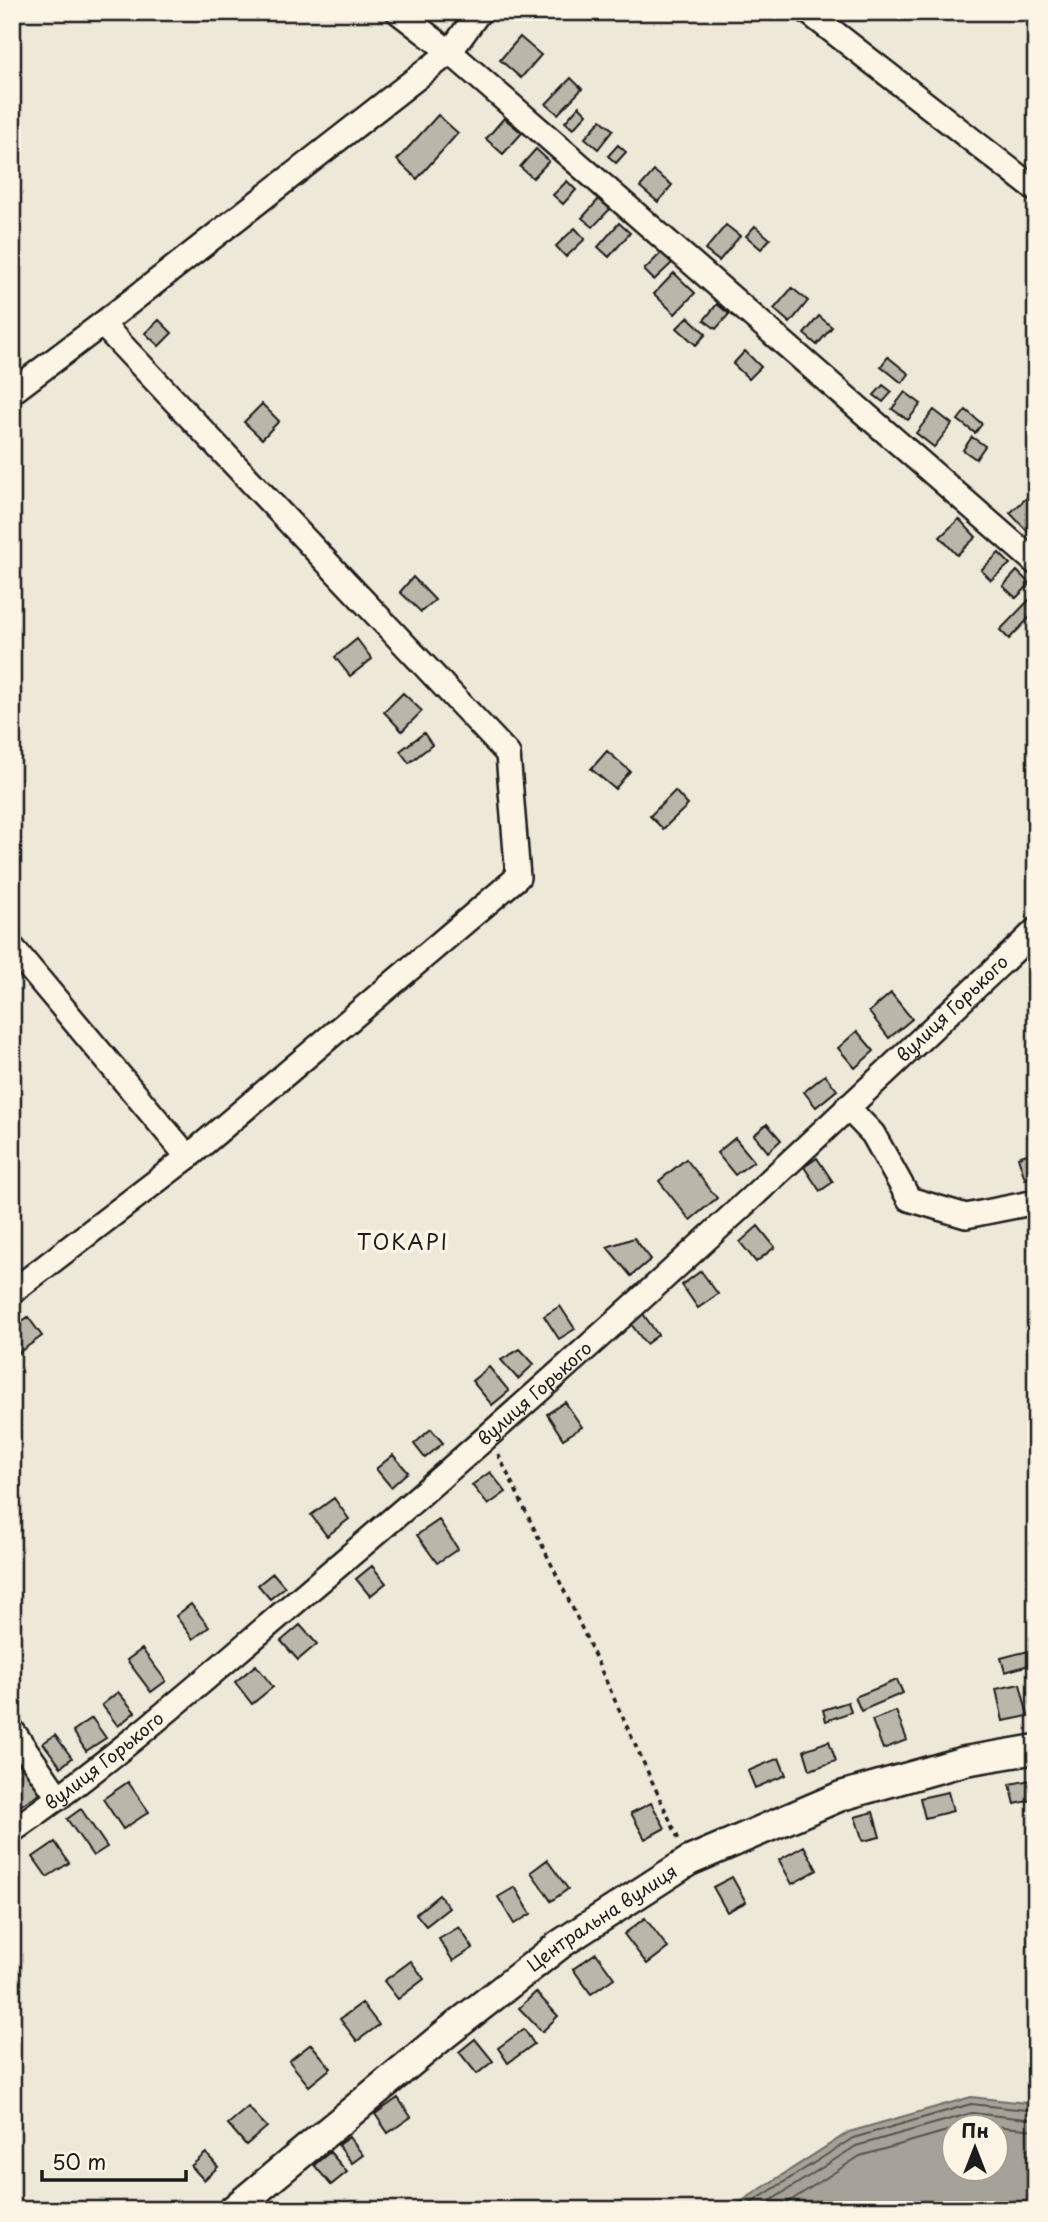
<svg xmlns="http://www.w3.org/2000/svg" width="1048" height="2222" viewBox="0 0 1048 2222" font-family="'Playpen Sans',sans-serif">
	<rect width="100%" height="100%" fill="#eee8d9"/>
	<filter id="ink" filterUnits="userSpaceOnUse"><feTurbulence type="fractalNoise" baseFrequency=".0143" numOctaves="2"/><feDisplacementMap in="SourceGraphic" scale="14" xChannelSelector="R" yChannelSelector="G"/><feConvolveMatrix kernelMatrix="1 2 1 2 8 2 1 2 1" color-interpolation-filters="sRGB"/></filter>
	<g filter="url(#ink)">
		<path fill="#a7a299" stroke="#6f6c67" stroke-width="2" fill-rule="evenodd" d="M971 2097 1036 2104V2210H728L849 2132ZM954 2128H996V2170H954Z"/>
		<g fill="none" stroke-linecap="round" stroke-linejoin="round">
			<path stroke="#54524e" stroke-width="2" d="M960 2128 973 2124 1036 2130
				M740 2210 853 2138 971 2104 1036 2111
				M756 2210 856 2146 972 2113 1036 2120
				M776 2210 860 2156 954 2129"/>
		</g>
		<path fill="#bab6aa" stroke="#1c1c1c" stroke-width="2" d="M520 37 541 55 521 78 500 60Z
			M571 78 582 89 558 114 546 104Z
			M579 106 587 114 573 129 565 122Z
			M438 115 458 133 417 179 397 160Z
			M504 118 522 133 503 154 486 139Z
			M601 120 613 130 598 149 585 138Z
			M618 145 626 152 616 163 608 156Z
			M536 149 549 161 533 178 520 167Z
			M654 171 672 185 658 202 640 187Z
			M567 181 576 190 563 204 553 195Z
			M599 199 610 209 593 227 582 218Z
			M619 223 630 233 609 257 598 247Z
			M726 225 740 236 719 261 705 250Z
			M755 226 770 239 761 249 746 236Z
			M575 228 585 239 566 257 556 246Z
			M662 252 672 263 654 280 644 270Z
			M674 273 695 293 675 314 654 294Z
			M792 288 808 301 790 323 774 309Z
			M717 304 729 314 716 329 704 320Z
			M819 316 832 327 817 345 804 334Z
			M688 317 706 334 696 345 677 328Z
			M159 320 172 333 159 346 145 333Z
			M745 351 761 367 749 379 733 364Z
			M888 357 909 374 902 383 881 366Z
			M883 385 892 392 883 402 874 395Z
			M905 392 921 404 908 420 892 409Z
			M262 404 279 421 262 439 244 422Z
			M934 410 952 424 934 447 916 433Z
			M966 410 982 424 975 433 958 420Z
			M972 437 985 446 976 459 963 450Z
			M1031 494 1036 499V526L1029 533 1010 513Z
			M959 519 976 537 957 555 940 537Z
			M999 553 1010 564 991 580 981 570Z
			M1017 571 1030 584 1016 598 1003 586Z
			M413 577 435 600 421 612 400 592Z
			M1031 598 1036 603V611L1009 639 1000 630Z
			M357 639 372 659 350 676 335 657Z
			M403 693 422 711 402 731 384 712Z
			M424 733 432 745 409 763 400 751Z
			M607 751 630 771 615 789 591 769Z
			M675 791 688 805 663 829 650 816Z
			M891 993 912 1019 889 1038 869 1012Z
			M857 1031 874 1051 855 1068 838 1048Z
			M825 1075 837 1090 816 1107 804 1092Z
			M767 1124 781 1140 768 1152 754 1135Z
			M735 1138 754 1161 735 1175 717 1153Z
			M1030 1153 1036 1176 1025 1179 1018 1157Z
			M817 1158 833 1182 820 1191 804 1167Z
			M686 1159 717 1198 690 1220 659 1181Z
			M758 1226 775 1247 756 1262 740 1242Z
			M634 1238 651 1259 631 1276 607 1247Z
			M701 1271 718 1294 698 1308 682 1285Z
			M560 1306 575 1329 559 1339 544 1316Z
			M641 1311 658 1335 646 1344 628 1320Z
			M28 1317 42 1336 17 1354 12 1348V1329Z
			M520 1349 534 1364 518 1379 501 1360Z
			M489 1367 509 1391 492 1405 472 1381Z
			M565 1402 582 1427 563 1439 547 1414Z
			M431 1429 443 1443 425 1458 414 1444Z
			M393 1455 408 1472 391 1487 376 1469Z
			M490 1472 506 1492 488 1505 472 1485Z
			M334 1498 349 1519 327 1536 311 1515Z
			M439 1520 458 1549 437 1563 417 1535Z
			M372 1566 386 1583 370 1596 356 1579Z
			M273 1573 285 1587 270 1599 258 1585Z
			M191 1604 209 1627 193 1639 176 1616Z
			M300 1625 317 1644 298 1660 281 1641Z
			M142 1649 166 1681 151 1692 127 1660Z
			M1036 1649V1663L1005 1672 1001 1658Z
			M256 1665 273 1687 252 1704 235 1682Z
			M897 1680 903 1693 861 1711 855 1697Z
			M1020 1684 1028 1716 1003 1721 996 1689Z
			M118 1692 135 1712 118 1726 102 1705Z
			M848 1702 851 1712 826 1721 823 1710Z
			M896 1711 907 1740 883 1749 872 1720Z
			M92 1718 106 1738 86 1751 73 1731Z
			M55 1735 72 1758 61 1767 43 1743Z
			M829 1741 836 1761 810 1770 804 1750Z
			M16 1755 40 1793 15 1809 12 1804V1758Z
			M779 1758 786 1775 755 1788 748 1771Z
			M1036 1779V1799L1015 1804 1010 1784Z
			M128 1782 149 1812 123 1829 103 1799Z
			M948 1792 953 1811 925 1818 920 1798Z
			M651 1803 665 1828 645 1839 631 1813Z
			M81 1809 107 1847 93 1856 67 1819Z
			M873 1812 880 1837 863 1841 855 1817Z
			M55 1842 69 1863 47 1877 33 1857Z
			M804 1846 817 1870 792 1884 779 1860Z
			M547 1860 568 1889 551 1901 531 1872Z
			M732 1877 746 1902 727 1912 713 1887Z
			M515 1887 531 1914 514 1924 498 1897Z
			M439 1895 449 1908 426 1926 416 1914Z
			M645 1918 668 1948 647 1964 624 1934Z
			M459 1927 473 1948 453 1961 439 1939Z
			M596 1953 614 1978 591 1994 573 1969Z
			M411 1961 424 1979 398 1999 384 1981Z
			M536 1992 558 2016 542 2032 519 2008Z
			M362 2003 379 2025 357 2041 340 2019Z
			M524 2029 534 2044 508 2063 498 2048Z
			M475 2039 493 2061 477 2074 459 2052Z
			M311 2044 331 2068 309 2086 289 2061Z
			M398 2098 411 2117 388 2133 375 2114Z
			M248 2107 267 2127 246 2145 228 2124Z
			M349 2137 363 2155 352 2163 338 2145Z
			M330 2152 347 2172 331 2185 314 2165Z
			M206 2153 218 2167 204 2180 191 2166Z"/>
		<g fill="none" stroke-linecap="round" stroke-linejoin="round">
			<g stroke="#1c1c1c" stroke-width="28">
				<g id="minor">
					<path d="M398 12 450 52 1036 563"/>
					<path d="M808 12 1036 190"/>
					<path d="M12 392 102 324 450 52 479 12"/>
					<path d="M12 947 188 1157"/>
					<path d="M847 1107 873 1134 909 1199 966 1216 1036 1202"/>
					<path d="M12 1292 188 1157 518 877 508 754 102 324"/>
					<path d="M12 1730 59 1798"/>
					<path id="s1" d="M12 1831C123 1754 223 1663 326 1576 570 1369 804 1151 1036 930"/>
				</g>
			</g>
			<g stroke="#1c1c1c" stroke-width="33">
				<g id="tertiary">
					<path id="s2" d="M233 2210 444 2035 562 1943 689 1861 841 1796 965 1761 1036 1749"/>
				</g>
			</g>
			<path stroke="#1c1c1c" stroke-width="3.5" stroke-dasharray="5 5" stroke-linecap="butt" d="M498 1454 573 1609 679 1840"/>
			<use href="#minor" stroke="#fcf5e5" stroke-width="23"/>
			<use href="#tertiary" stroke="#fcf5e5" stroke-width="28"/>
		</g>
	</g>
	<g text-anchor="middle" stroke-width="7" stroke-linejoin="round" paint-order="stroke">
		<g font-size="18" fill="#1c1c1c" stroke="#fcf5e5">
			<text dy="6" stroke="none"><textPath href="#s1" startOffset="1250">вулиця Горького</textPath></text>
			<text dy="6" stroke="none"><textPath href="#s1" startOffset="682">вулиця Горького</textPath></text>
			<text dy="6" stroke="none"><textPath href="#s1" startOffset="116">вулиця Горького</textPath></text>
			<text dy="6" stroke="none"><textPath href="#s2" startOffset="471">Центральна вулиця</textPath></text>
		</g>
		<g font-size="21" letter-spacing="2" fill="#1c1c1c" stroke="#fcf5e5">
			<text x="403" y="1250">ТОКАРІ</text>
		</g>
	</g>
	<rect width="1048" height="2222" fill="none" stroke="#fcf5e5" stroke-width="42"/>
	<rect x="21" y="21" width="1006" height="2180" fill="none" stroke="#1c1c1c" stroke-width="2.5" filter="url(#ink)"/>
	<g transform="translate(975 2148)"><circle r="33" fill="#fcf5e5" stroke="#a29e95" stroke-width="2"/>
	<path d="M0-5L12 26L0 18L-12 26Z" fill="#1c1c1c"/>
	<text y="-10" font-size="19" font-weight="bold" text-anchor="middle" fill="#1c1c1c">Пн</text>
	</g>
	<path d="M42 2170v10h144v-10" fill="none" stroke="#1c1c1c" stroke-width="3.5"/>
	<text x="52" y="2170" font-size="21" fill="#1c1c1c" stroke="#fcf5e5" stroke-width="5" paint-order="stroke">50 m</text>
</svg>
